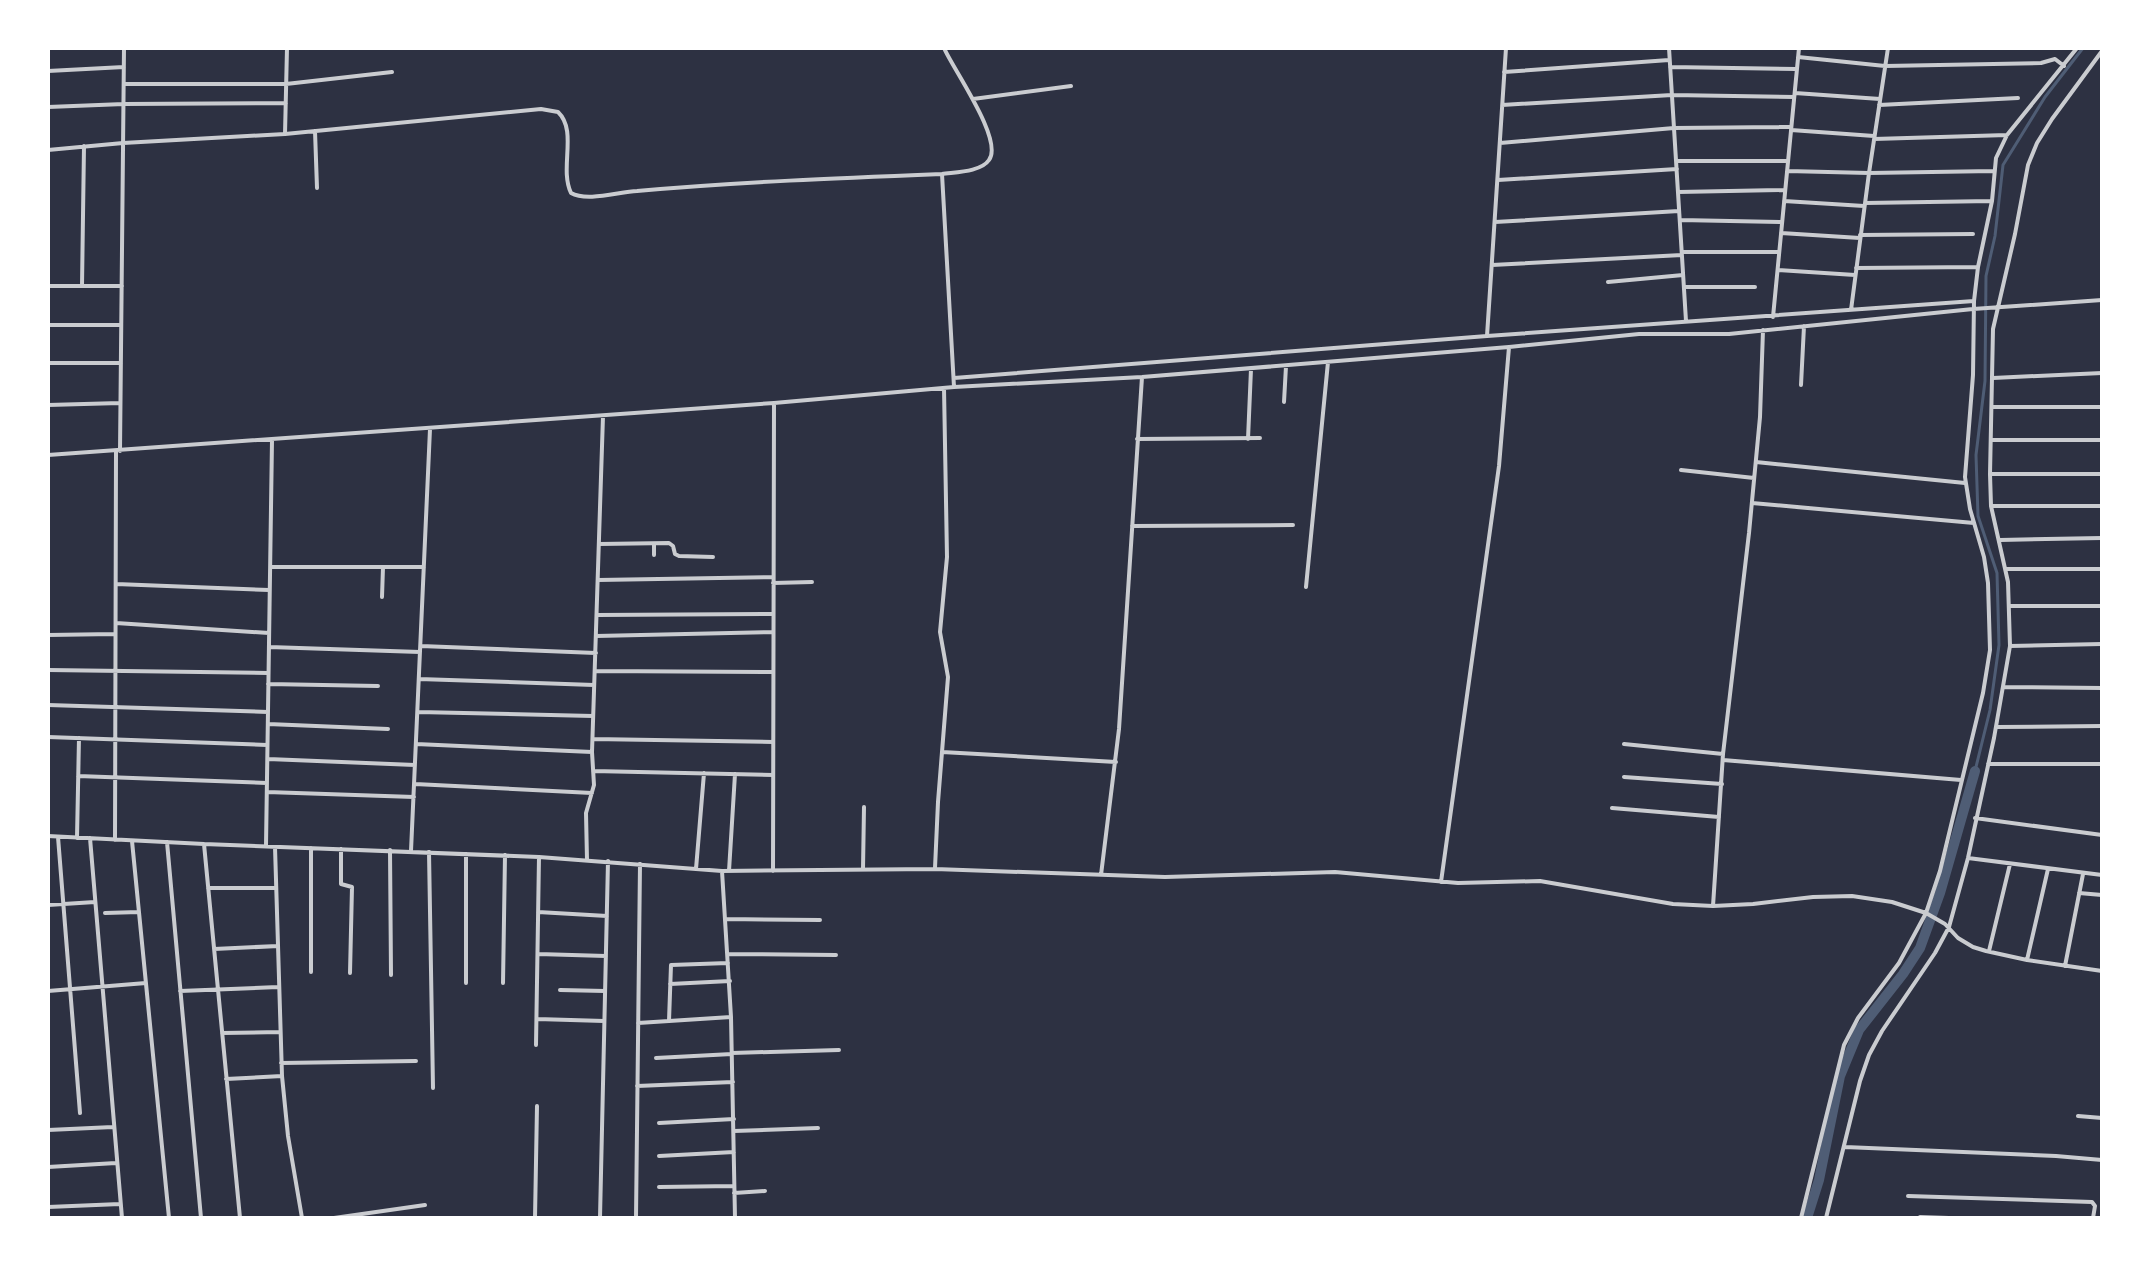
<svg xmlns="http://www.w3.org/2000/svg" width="2150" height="1266" viewBox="0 0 2150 1266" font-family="'Libre Baskerville',serif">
	<rect width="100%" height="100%" fill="#2d3142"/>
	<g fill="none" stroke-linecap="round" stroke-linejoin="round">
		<path stroke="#4f5d75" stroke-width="3" d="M1975 771 1990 710 1999 645 1997 573 1978 516 1976 455 1985 381 1986 276 1995 236 2003 165 2045 97 2083 48"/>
		<path stroke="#4f5d75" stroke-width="10" d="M1807 1218 1819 1180 1840 1076 1859 1030 1903 974 1920 948 1940 893 1975 771"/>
		<path stroke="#caccd0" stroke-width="4" d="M166 48H297
			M1669 48 1686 321
			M1798 57 1885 66 2041 63 2055 59 2064 66
			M1670 67 1796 69
			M48 71 124 67
			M1504 72 1669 60
			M124 84H286L392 72
			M1795 93 1880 99
			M973 99 1071 86
			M1502 105 1672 95 1794 97
			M1879 105 2018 98
			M48 107 124 104 286 103
			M1791 130 1874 136
			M315 131 317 188
			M285 134 287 48
			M1874 139 2007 135
			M1500 143 1674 128 1791 127
			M48 150 123 143 285 134 541 109 558 112C578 131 559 168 571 193 587 202 618 192 637 191 739 182 840 178 942 174 955 172 981 172 989 160 1004 140 953 69 944 48
			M1676 161H1788
			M1787 171 1869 173 1994 171
			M942 174 954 387
			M1498 180 1677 169
			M1678 192 1785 190
			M1784 201 1864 206
			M1865 203 1992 201
			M1680 220 1782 222
			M1495 222 1679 211
			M1781 233 1860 238
			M1860 235 1973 234
			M1682 252H1779
			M1492 265 1682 255
			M1856 268 1978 267
			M1778 270 1855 275
			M1608 282 1683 275
			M48 286H122
			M82 286 84 146
			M1684 287H1755
			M1851 310 1869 173 1888 48
			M1773 317 1799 48
			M48 325H121
			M1487 336 1506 48
			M48 363H121
			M954 378 1487 336 1974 301
			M1993 378 2102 373
			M1801 385 1804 326
			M1284 402 1286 366
			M48 405 120 403
			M1992 407H2102
			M1137 439 1260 438
			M1248 439 1251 369
			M1992 440H2102
			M120 451 124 48
			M48 455 774 403 954 387 1142 377 1509 347 1639 334H1729L1973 309 2102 300
			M1756 462 1965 483
			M1681 470 1754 478
			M1990 474H2102
			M1752 503 1974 523
			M1991 506H2102
			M1132 526 1293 525
			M2000 540 2102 538
			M599 544 669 543 673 546 675 554 679 556 713 557
			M654 544V555
			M271 567H424
			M2006 569H2102
			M598 580 773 577
			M773 583 812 582
			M116 584 269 590
			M1306 587 1328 362
			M382 597 383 567
			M2009 606H2102
			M597 615 773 614
			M116 623 269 633
			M48 635 115 634
			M596 636 773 632
			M421 646 596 653
			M2010 646 2102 644
			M269 647 420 652
			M48 670 268 673
			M595 671 773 672
			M419 679 594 685
			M268 684 378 686
			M2004 687 2102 688
			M48 705 268 712
			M418 712 593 716
			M268 724 388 729
			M1997 727 2102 726
			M48 737 267 745
			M593 739 773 742
			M416 744 592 752
			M1624 744 1723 754
			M942 752 1116 762
			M268 759 415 765
			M1723 760 1961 780
			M1988 764H2102
			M593 771 773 775
			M78 776 267 783
			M1624 777 1722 784
			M415 784 592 793
			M267 792 414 797
			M1612 808 1719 817
			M1975 818 2102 835
			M48 836 204 844 539 857 722 871 935 869 1165 877 1335 872 1458 883 1540 881 1673 904 1713 906 1753 904 1813 897 1852 896 1892 902 1926 913 1945 924 1958 938 1973 947 1986 951 2027 960 2102 971
			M58 837 80 1113
			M77 838 79 738
			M90 838 122 1218
			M115 840 116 452
			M132 841 169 1218
			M167 842 201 1218
			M204 844 240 1218
			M266 846 272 440
			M275 847 282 1076 288 1136 302 1218
			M311 848V972
			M341 849V884L352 887 350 973
			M390 850 391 975
			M411 851 430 429
			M429 852 433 1088
			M466 854V983
			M1968 858 2102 875
			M587 860 586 813 594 785 592 752 603 416
			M935 868 938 802 948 677 940 632 947 557 944 388
			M696 869 704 773
			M863 869 864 807
			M722 871 731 1017 735 1218
			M729 871 735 774
			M773 871 774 403
			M1101 875 1119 729 1142 377
			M1441 882 1499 466 1509 347
			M208 888H276
			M2079 893 2102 895
			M48 905 95 902
			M1713 906 1723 754 1749 533 1760 417 1763 330
			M538 912 607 916
			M105 913 139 912
			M726 919 820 920
			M214 949 278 946
			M1989 951 2010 864
			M538 954 606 956
			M728 954 836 955
			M2027 960 2048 869
			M2065 966 2083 874
			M503 983 505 855
			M670 984 730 981
			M560 990 605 991
			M48 991 146 983
			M180 991 278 987
			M537 1019 604 1021
			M669 1021 671 965 728 963
			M638 1023 731 1017
			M222 1033 280 1032
			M536 1045 539 857
			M732 1053 839 1050
			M656 1058 732 1054
			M281 1063 416 1061
			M226 1079 282 1076
			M637 1086 733 1082
			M48 1116V1119
			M2078 1116 2102 1118
			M659 1123 734 1119
			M48 1130 113 1127
			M734 1131 818 1128
			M1845 1147 2056 1156 2102 1160
			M659 1156 734 1152
			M48 1167 116 1163
			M659 1187 734 1186
			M734 1193 765 1191
			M1908 1196 2092 1202 2095 1206 2093 1218
			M48 1207 120 1204
			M1920 1217 1949 1218
			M334 1218 425 1205
			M535 1218 537 1106
			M600 1218 608 861
			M636 1218 640 864
			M1801 1218 1844 1045 1858 1018 1899 963 1926 913 1940 871 1983 693 1990 650 1988 583 1984 557 1970 509 1965 477 1973 375 1974 301 1978 267 1992 201 1996 158 2007 135 2077 48
			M1826 1218 1860 1081 1869 1055 1882 1031 1935 953 1949 927 1968 858 1994 738 2010 646 2008 582 1991 506 1990 474 1993 329 2015 234 2028 165 2037 143 2052 119 2102 51"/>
	</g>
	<rect width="2150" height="1266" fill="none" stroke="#ffffff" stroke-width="100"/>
</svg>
